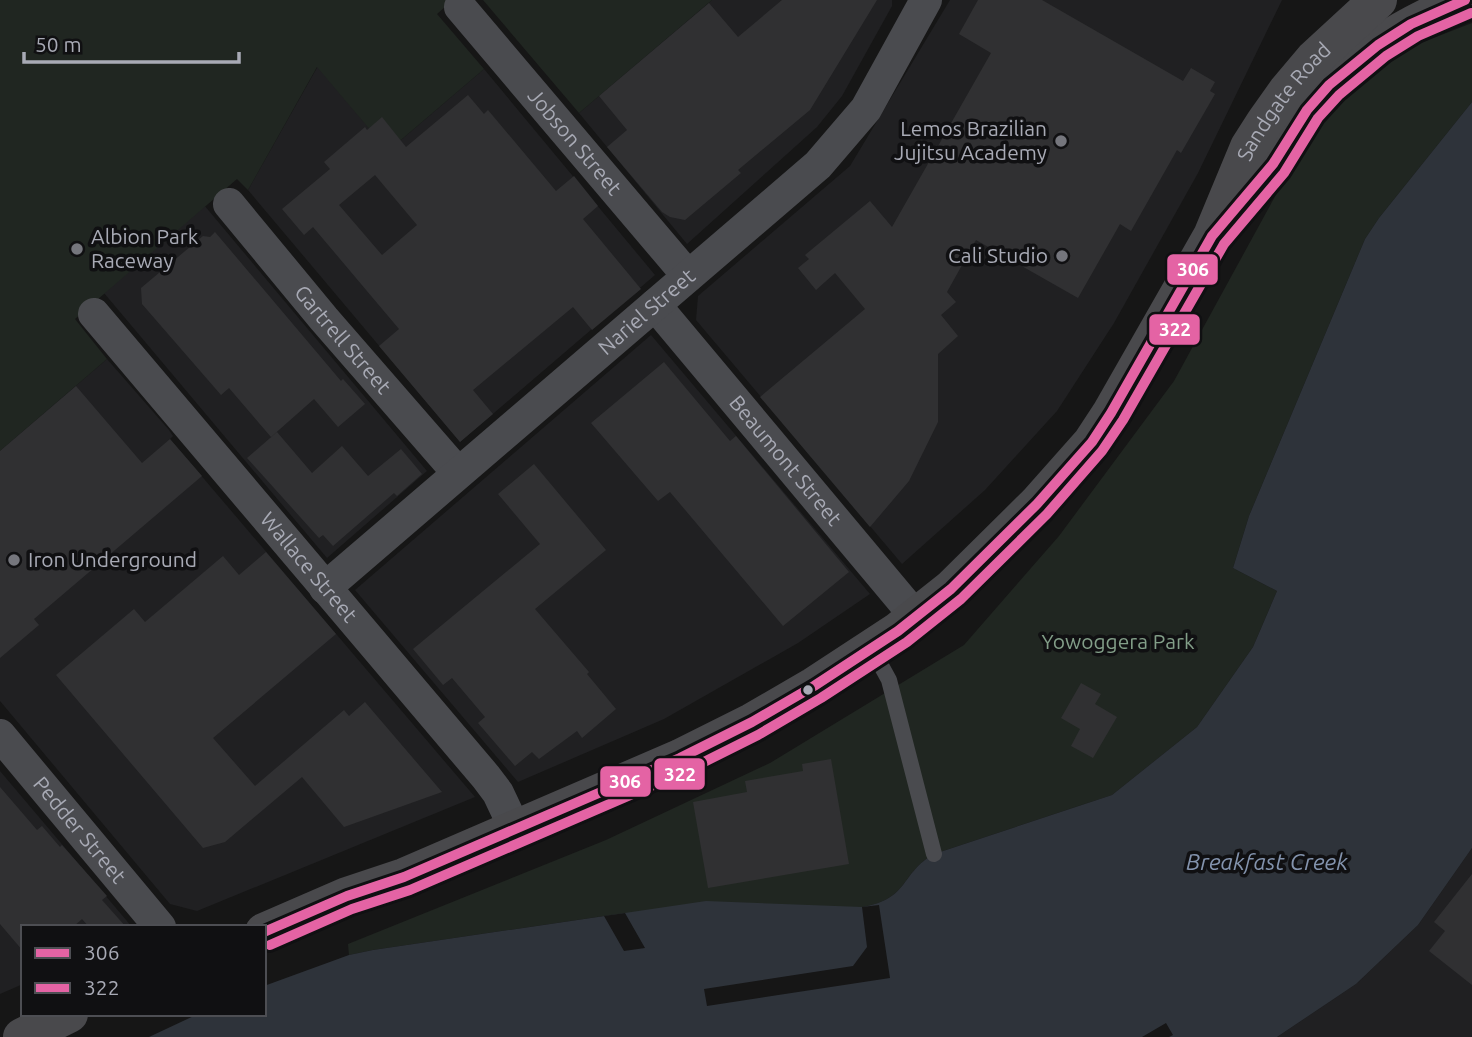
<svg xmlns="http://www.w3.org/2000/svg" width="1472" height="1037" viewBox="0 0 1472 1037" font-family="Ubuntu,sans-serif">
	<rect width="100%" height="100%" fill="#161616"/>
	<path fill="#202022" d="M712 0H892V6L842 96 817 127 687 244 579 113Z
		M950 0H1282L1198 173 1114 323 1057 411 985 490 902 564 696 320 698 296 850 166Z
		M318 66 388 151 484 69 655 275 460 442 248 190Z
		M204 205 427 471 327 558 104 293Z
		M651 335 870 594 798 643 664 719 518 782 355 590Z
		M107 359 169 430 173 436 170 439 475 797 197 911 170 904 0 701V451Z
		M0 771 132 927H23V984L0 994Z
		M1472 848V1037H1277L1356 984 1418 925Z"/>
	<path fill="#202621" d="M0 0H453L437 14 484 69 388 151 317 67 248 190 237 179 75 319 107 359 0 451Z
		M483 0H712L579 113Z
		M1472 23V102L1379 218 1365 239 1249 516 1233 568 1277 591 1253 647 1197 727 1112 795 934 854C900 873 910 899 862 907L604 916 373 950 349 955 348 944 606 840 770 763 964 645 1059 536 1174 381 1284 180 1330 111 1350 89 1405 49Z"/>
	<path fill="#2e333a" d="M1472 102V848L1418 925 1356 984 1277 1037H149L198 1014H264V986L349 955 373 950 706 901 862 907C910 899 900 873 934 854L1112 795 1197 727 1253 647 1277 591 1233 568 1249 516 1365 239 1379 218Z"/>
	<path fill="#161616" d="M879 905 890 978 707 1006 704 989 853 966 867 947 862 907Z
		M625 913 645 948 624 951 604 916Z
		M1166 1023 1173 1035 1169 1037H1142Z"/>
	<path fill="#303032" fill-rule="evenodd" d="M782 0H877L810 110 738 170 741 173 685 220 670 217 662 212 607 147 627 130 599 96 709 3 738 37Z
		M978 0H1042L1183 81 1191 68 1215 82 1210 91 1215 94 1181 153 1177 150 1131 231 1120 224 1078 298 976 240 947 292 956 302 941 315 958 336 938 354V422L909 481 870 527 760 397 865 309 835 273 816 290 798 268 809 259 805 255 870 201 892 227 991 53 959 34Z
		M468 95 484 114 488 110 556 191 574 176 598 206 583 219 641 289 592 330 573 307 473 390 493 414 460 442 379 346 399 329 313 227 304 235 282 209 330 169 324 162 365 127 367 130 382 117 406 147ZM375 175 417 225 382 255 339 205Z
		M215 232 341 381 343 379 365 404 338 427 314 399 271 437 229 388 221 395 142 304 141 288 203 236 210 237Z
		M664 362 730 441 736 436 849 572 783 626 670 492 658 501 591 423Z
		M76 386 142 463 170 439 202 476 34 619 39 625 0 658V451Z
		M277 432 312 473 342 446 368 476 401 449 422 474 397 496 394 493 333 546 323 535 319 538 247 458Z
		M534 464 606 550 535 609 589 672 587 674 616 709 582 738 577 731 539 759 532 752 515 766 478 723 485 717 452 678 443 685 413 649 540 544 498 494Z
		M266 552 336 634 213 738 255 786 344 710 349 716 365 702 442 792 344 827 302 777 225 842 203 848 56 675 134 609 145 622 223 556 239 575Z
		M1081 683 1101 694 1095 704 1117 717 1093 758 1071 746 1080 729 1061 718Z
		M831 759 849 864 708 888 693 802 747 792 745 781 803 771 802 764Z
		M0 787 37 830 42 826 60 847 62 845 107 896 102 900 126 927H89L82 919 73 927H23V951L0 924Z
		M1472 874V985L1429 951 1445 931 1434 922Z"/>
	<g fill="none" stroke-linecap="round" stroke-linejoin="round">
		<path stroke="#4a4b4f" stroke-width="16" d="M872 649 889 680 934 854"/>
		<g stroke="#4a4b4f" stroke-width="32">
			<path id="s1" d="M460 7 688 276"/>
			<path id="s2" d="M229 204 324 319 458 473"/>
			<path id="s3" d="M655 305 916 617"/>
			<path id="s4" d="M94 314 486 777 498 793 515 829"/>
			<path id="s5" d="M325 588 818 165 866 109 926 0"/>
			<path id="s6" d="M0 735 160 927"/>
		</g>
		<g stroke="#49494c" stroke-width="38">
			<path d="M1236 207C1249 192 1263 178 1274 162 1286 144 1295 124 1308 108 1350 57 1405 25 1465 0"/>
			<path id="s7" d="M264 932 347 896 404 877 680 758 752 722 814 686 898 631 951 589 1037 504 1092 442 1111 413 1212 236 1249 147 1265 122 1287 91 1314 59 1378 0"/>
			<path d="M22 1037 69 1014"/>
		</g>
		<g stroke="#101012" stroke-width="16">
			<path id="bus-1" d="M264 932 347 896 404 877 680 758 752 722 814 686 898 631 951 589 1037 504 1092 442 1111 413 1212 236 1273 164 1307 110 1329 85 1378 45 1411 24 1465 0"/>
		</g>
		<g stroke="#101012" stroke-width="16">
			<path id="bus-2" d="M270 945 352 909 410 890 686 771 758 735 821 698 907 642 961 599 1047 514 1102 451 1123 420 1224 244 1284 173 1318 118 1339 95 1386 56 1418 36 1471 13"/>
		</g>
		<use href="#bus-1" stroke="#e463a4" stroke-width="10"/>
		<use href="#bus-2" stroke="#e463a4" stroke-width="10"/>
	</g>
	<g fill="#75767d" stroke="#101012" stroke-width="2.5">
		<circle cx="1061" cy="141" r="7"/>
		<circle cx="77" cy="249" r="7"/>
		<circle cx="1062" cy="256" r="7"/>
		<circle cx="14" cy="560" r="7"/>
	</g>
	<circle fill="#a8aab5" stroke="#101012" stroke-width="2.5" cx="808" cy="690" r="6"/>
	<g text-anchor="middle" stroke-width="7" stroke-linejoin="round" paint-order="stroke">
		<g font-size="21" fill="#a8aab5" stroke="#101012">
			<text dy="7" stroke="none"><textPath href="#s7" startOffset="1367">Sandgate Road</textPath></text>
			<text dy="7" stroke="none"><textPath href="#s1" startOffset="177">Jobson Street</textPath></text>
			<text dy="7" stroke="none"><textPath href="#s5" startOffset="424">Nariel Street</textPath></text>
			<text dy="7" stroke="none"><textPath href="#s2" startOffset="177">Gartrell Street</textPath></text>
			<text dy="7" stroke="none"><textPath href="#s3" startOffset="203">Beaumont Street</textPath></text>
			<text dy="7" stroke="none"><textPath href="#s4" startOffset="332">Wallace Street</textPath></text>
			<text dy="7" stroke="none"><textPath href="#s6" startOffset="124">Pedder Street</textPath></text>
		</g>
		<g font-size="21" fill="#a8aab5" stroke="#101012" text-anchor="end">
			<text x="1047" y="136">Lemos Brazilian<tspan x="1047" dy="24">Jujitsu Academy</tspan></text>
			<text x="91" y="244" text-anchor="start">Albion Park<tspan x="91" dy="24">Raceway</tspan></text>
			<text x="1048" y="263">Cali Studio</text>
			<text x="28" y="567" text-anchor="start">Iron Underground</text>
		</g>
		<g font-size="21" fill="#829e88" stroke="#101012">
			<text x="1118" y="649">Yowoggera Park</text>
		</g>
		<g font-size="23" font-style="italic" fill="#8393ad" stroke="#101012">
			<text x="1267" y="870">Breakfast Creek</text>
		</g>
	</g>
	<g stroke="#101012" stroke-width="2.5">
		<rect x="1166" y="253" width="53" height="33" rx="7" fill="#e463a4"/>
		<rect x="1148" y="313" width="53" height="33" rx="7" fill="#e463a4"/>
		<rect x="653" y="757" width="53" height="34" rx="7" fill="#e463a4"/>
		<rect x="599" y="765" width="53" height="33" rx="7" fill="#e463a4"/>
	</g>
	<g font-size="19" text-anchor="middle" font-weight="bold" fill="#fff">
		<text x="1193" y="276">306</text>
		<text x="1175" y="336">322</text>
		<text x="680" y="781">322</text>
		<text x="625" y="788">306</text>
	</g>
	<rect x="21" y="925" width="245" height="91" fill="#101012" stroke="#4d4e53" stroke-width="2"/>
	<rect x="35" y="948" width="35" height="10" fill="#e463a4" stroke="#4d4e53" stroke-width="2"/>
	<text x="84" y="960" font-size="21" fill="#a8aab5">306</text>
	<rect x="35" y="983" width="35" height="10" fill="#e463a4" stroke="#4d4e53" stroke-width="2"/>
	<text x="84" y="995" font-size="21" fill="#a8aab5">322</text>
	<path d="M24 52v10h215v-10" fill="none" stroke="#a8aab5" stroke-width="3.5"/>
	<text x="35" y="52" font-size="21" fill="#a8aab5" stroke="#101012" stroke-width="5" paint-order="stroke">50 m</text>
</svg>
